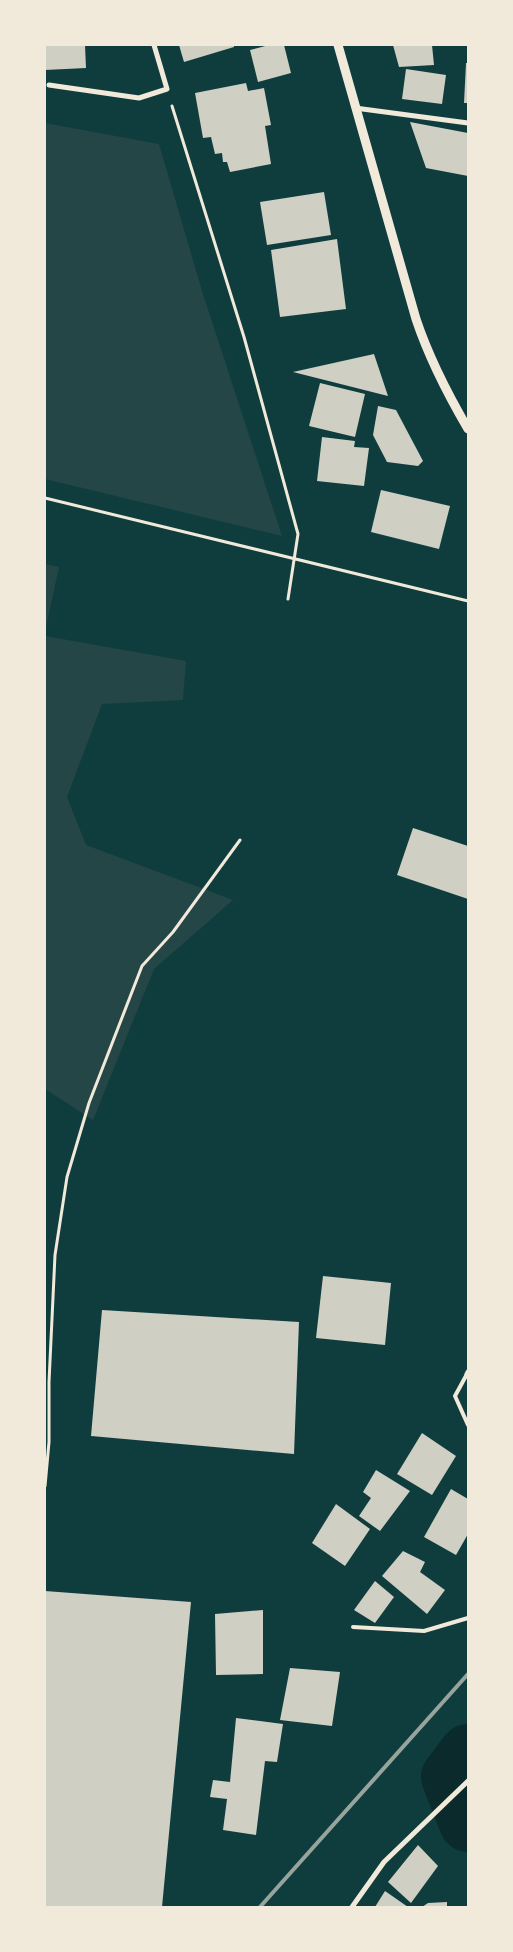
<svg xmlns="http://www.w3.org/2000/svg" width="513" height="1952" viewBox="0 0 513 1952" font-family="'DM Sans',sans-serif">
	<rect width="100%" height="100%" fill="#0f3d3e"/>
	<path fill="#244646" d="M45 123 159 144 202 291 282 536 45 479Z
		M45 564 59 567 45 632Z
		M45 636 186 661 183 700 102 704 67 797 86 845 233 900 154 969 93 1120 45 1089Z"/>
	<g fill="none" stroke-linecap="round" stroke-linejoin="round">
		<path stroke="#0a2a2b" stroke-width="58" d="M468 1753 450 1777 468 1823"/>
	</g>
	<path fill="#cfcfc3" d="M45 45H85L86 68 45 70Z
		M179 45H234V47L184 62Z
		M269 45H284L291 73 258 82 250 50Z
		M393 45H432L434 65 399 67Z
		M466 63H468V103H464Z
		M406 69 446 75 442 104 402 99Z
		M246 83 248 91 264 88 271 125 265 126 271 164 230 172 227 162H223L222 153 215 154 211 137 203 138 195 93Z
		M410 122 468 133V176L426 168Z
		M324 192 331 235 267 245 260 202Z
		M337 239 346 309 280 317 271 250Z
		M374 354 388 396 293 372Z
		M320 383 365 394 355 437 309 426Z
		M378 406 396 410 423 461 418 466 387 462 373 435Z
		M322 437 355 441 354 447 369 448 364 486 317 481Z
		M381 490 450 506 439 549 371 532Z
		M413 828 468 846V899L397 875Z
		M323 1276 391 1283 385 1345 316 1338Z
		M102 1310 299 1322 294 1454 91 1436Z
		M422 1433 456 1456 432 1495 397 1474Z
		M376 1470 410 1491 380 1531 359 1516 371 1498 363 1492Z
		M451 1489 468 1499V1534L456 1555 424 1537Z
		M336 1504 370 1529 345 1566 312 1543Z
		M403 1551 425 1562 420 1572 445 1590 427 1614 382 1576Z
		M375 1581 394 1597 375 1623 354 1610Z
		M45 1591 191 1602 162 1907H45Z
		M263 1610V1674L216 1675 215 1614Z
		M290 1668 340 1672 332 1726 280 1720Z
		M236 1718 283 1724 277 1762 265 1761 256 1835 223 1830 227 1799 210 1797 213 1780 230 1782Z
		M418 1845 438 1866 411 1903 388 1882Z
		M385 1891 408 1907H375Z
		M447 1902V1907H422L428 1903Z"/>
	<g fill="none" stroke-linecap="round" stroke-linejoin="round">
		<path stroke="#f1e9da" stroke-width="3" d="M172 106 244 337 298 534 288 599
			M45 498 468 601
			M45 1486 49 1442V1382L55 1255 67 1177 89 1103 142 966 173 932 240 840"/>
		<path stroke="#f1e9da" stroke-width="4" d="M467 1374 455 1396 468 1425
			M353 1627 424 1631 468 1618"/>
		<path stroke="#f1e9da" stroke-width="5" d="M49 85 139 98 167 89 154 45
			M355 108 468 123
			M467 1374 468 1372
			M352 1907 384 1862 468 1781"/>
		<path stroke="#f1e9da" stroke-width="9" d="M338 45 416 319C429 358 447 393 468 429"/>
		<path stroke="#97a49c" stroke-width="4" d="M260 1907 468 1674"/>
	</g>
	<rect width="513" height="1952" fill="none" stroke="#f1e9da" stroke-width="92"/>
</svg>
